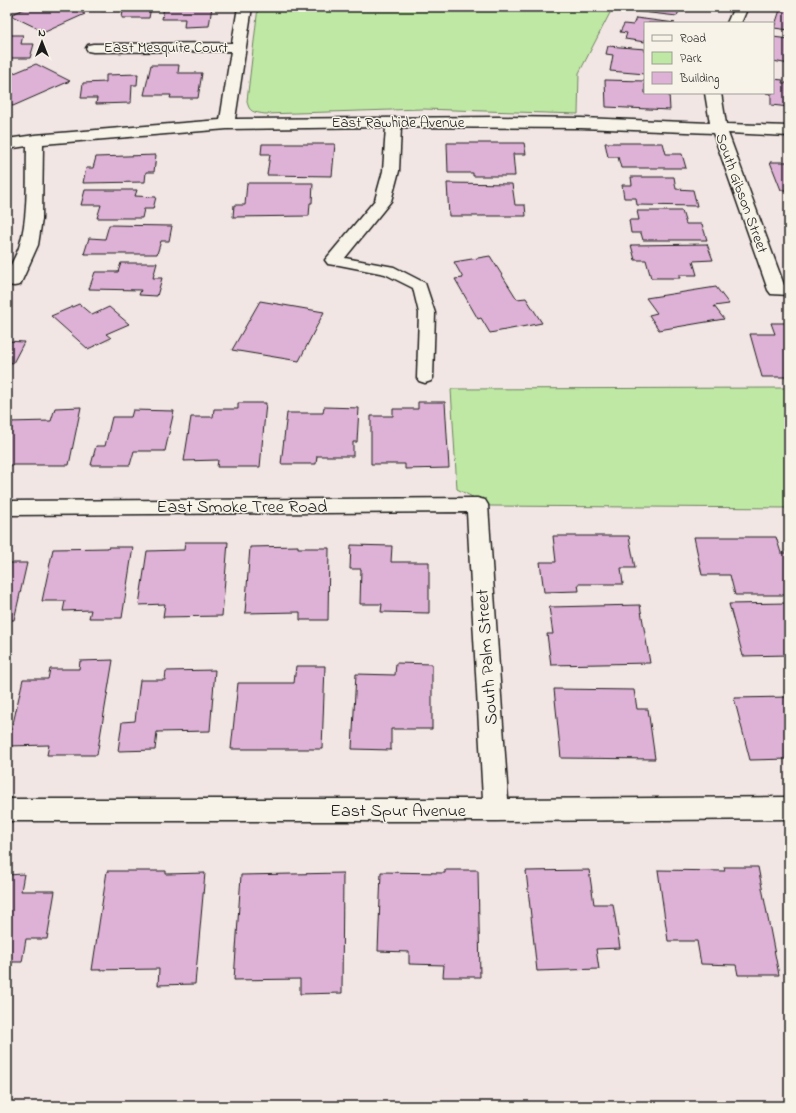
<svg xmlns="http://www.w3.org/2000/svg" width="796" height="1113" viewBox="0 0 796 1113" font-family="'Indie Flower',sans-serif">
	<rect width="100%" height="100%" fill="#f2e6e4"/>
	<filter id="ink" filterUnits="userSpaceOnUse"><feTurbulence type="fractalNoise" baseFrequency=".025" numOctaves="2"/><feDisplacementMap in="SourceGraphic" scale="8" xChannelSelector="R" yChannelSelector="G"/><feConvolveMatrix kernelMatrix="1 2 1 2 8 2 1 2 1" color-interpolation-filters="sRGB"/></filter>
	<g filter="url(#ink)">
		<path fill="#bfe8a4" stroke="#6e8260" d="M258 7H613L579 73 578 114 423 109 265 114C254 112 249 113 247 101Z
			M789 388V508L490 506 457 489 451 389Z"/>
		<path fill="#deb2d6" stroke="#1c1c1c" d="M29 7H70L85 14 45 32 10 15Z
			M102 7H151L149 18H122L123 11H101Z
			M164 7H212L209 26 184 27 185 19H162Z
			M635 7H697L696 10 680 8 677 16 633 11Z
			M781 7H789V30L774 28Z
			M636 18 675 23H645V42L625 39 627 33 620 32 624 24 633 25Z
			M7 35H23L21 44H34L30 58H8Z
			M773 37 789 39V64L773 61Z
			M608 46 645 49V74L610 71 613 55 606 54Z
			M36 64 70 81 13 106 7 103V97L10 96 7 95V76Z
			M151 65H179L178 73H202L198 98H170L171 95H144Z
			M138 74 137 85H132L131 103 96 104 97 98H81L83 83 106 82V75Z
			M773 79 783 80 782 83H789V107L771 105V94L766 93H773Z
			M605 80 645 81V93H669L670 110 606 107Z
			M447 143H524L526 154H513L515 176H473V173H448Z
			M605 143H663L666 154H682L686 168H621L618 157H608Z
			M262 144H335L332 176 267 175 270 154H261Z
			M156 155 154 172H146L145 182 83 183 86 168H93L96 157Z
			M770 162H789V190H781Z
			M631 177H674L676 189 693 190 697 206 637 205 636 198H624L622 185H632Z
			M247 183H313L312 203H310L309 216 233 217 234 205H245Z
			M447 183 512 184 515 205H525L526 216H449Z
			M85 190H137L135 196 156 197 153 209H144L142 218H97L101 205H81Z
			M637 211H682L686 224H702L707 240H643L641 233H631L629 220H639Z
			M109 225 172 226 169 241H161L157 254H84L89 238 105 239Z
			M707 244 713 260 693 261 697 275H679L680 278H651L646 260H635L631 245Z
			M490 256 517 299 526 298 542 323 490 333 481 318 478 319 455 279 463 278 454 262Z
			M121 263H157L153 278H162L157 296 139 295 141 290 89 289 95 272H118Z
			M716 287 729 304 714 306 724 319 659 330 649 315 657 313 646 298Z
			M260 301 324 312 299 361 232 350Z
			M79 304 92 315 109 307 129 324 106 334 111 338 88 349 51 316Z
			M771 323H789V377H762L750 334H775Z
			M7 341 24 342 13 363 7 362Z
			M418 402H445L449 468 405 469V464H371V416H393V409H418Z
			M238 403H266L260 467H217L218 460 184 461 191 417H213L214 409H238Z
			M81 407 69 465H7V422L51 421 55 408Z
			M324 407 359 408 357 442H353V456H317L316 464H281L287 413H323Z
			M133 410 174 411 165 451H134L130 465H91L96 446H105L112 417H131Z
			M553 536H629L635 568H621L623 584H578L579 591 544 592 540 562H556Z
			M694 537H776L781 553H789V595H735L730 575H702Z
			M185 542H228L222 616 163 617 165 604 139 605 147 551 184 550Z
			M351 545 392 546 391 562H429V613L381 612 382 604H360L361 569H350Z
			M298 546V548H329L328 620H300V612L245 613 250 547Z
			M108 547H133L122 618H89L91 610 63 611 65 601H42L53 549 108 548Z
			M7 563H27L14 620H7Z
			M789 603V655L743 656 729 604Z
			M640 605 650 663 551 665 547 634H553L549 607Z
			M113 660 97 755H47L49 745 8 746 23 679H48L50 669H79L80 661Z
			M396 663 432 664V729H391V750L352 749 356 674 395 675Z
			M296 666H325L322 749H231L238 683H294Z
			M215 670 210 731 157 732 155 750 118 751 122 722 135 721 140 680H165L166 671Z
			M554 689 634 690 637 709H648L655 759 561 758Z
			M789 697V759L750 760 734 698Z
			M724 867H758L779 975H738L736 965 701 964 697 941H668L658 870 725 871Z
			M445 870H478L480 977H443L444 965 409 964V952L378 951 381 872 445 873Z
			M589 870 594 904H613L620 948 596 949 599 969 537 971 526 871Z
			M107 871H166V874L205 873 195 984 158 985 159 969 92 970Z
			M343 873 342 993 300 994V979L234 980 241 875Z
			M24 874 21 891H55L47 939H26L22 962H7V875Z"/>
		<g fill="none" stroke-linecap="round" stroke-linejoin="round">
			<g stroke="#1c1c1c" stroke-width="3">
				<path id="service" d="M334 256 394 267 425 283 435 313 433 378 431 381 425 383 419 381 417 378 419 313 413 288 385 274 329 263 327 260 329 257Z"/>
			</g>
			<g stroke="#1c1c1c" stroke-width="3">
				<path id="minor" d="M238 7H252L235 119 497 117 581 118 710 123 705 93H721L726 124 789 126V136L728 133 784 285H789V295L771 294 768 290 713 133 581 128 401 127 399 171 391 201 340 264 334 265 328 264 325 260 375 200 383 171 386 127 227 129 43 144 42 219 38 245 20 285 14 286 8 285C4 271 17 257 20 244 29 213 26 178 27 146L7 149V139L35 135 220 120 231 51 93 52 88 51 86 48 88 45 93 44 232 43Z
					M734 7H748L741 23H727Z
					M477 498 485 500 488 505 508 799 789 797V819L496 821H7V799H483L467 512 7 515V501Z"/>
			</g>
			<use href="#service" fill="#f7f3e8" fill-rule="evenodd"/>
			<use href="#minor" fill="#f7f3e8" fill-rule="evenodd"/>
		</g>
	</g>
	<g text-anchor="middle" stroke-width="3" stroke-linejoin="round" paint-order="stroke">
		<g font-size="15" fill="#1c1c1c" stroke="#f7f3e8">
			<text x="166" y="52">East Mesquite Court</text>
			<text x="398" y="127">East Rawhide Avenue</text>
			<text transform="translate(742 193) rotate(70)" y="5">South Gibson Street</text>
		</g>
		<g font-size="18" fill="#1c1c1c" stroke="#f7f3e8">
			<text x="242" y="512">East Smoke Tree Road</text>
			<text transform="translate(486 657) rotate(-94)" y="6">South Palm Street</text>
			<text x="398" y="816">East Spur Avenue</text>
		</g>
	</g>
	<rect width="796" height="1113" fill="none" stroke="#f7f3e8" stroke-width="24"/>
	<rect x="12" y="12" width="772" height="1089" fill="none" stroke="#1c1c1c" stroke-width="1.5" filter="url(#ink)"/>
	<rect x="644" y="22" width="130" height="72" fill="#f7f3e8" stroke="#9f9d96"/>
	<rect x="652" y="35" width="20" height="6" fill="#f7f3e8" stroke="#9f9d96"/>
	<text x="680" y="42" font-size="12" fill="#1c1c1c">Road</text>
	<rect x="652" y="52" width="20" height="12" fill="#bfe8a4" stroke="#9f9d96"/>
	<text x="680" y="62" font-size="12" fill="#1c1c1c">Park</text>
	<rect x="652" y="72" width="20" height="12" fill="#deb2d6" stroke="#9f9d96"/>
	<text x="680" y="82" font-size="12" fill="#1c1c1c">Building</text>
	<g transform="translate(42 42)" stroke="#f7f3e8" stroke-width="3" paint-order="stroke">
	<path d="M0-3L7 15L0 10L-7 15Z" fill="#1c1c1c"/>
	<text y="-6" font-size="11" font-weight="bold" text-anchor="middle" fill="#1c1c1c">N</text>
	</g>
</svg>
